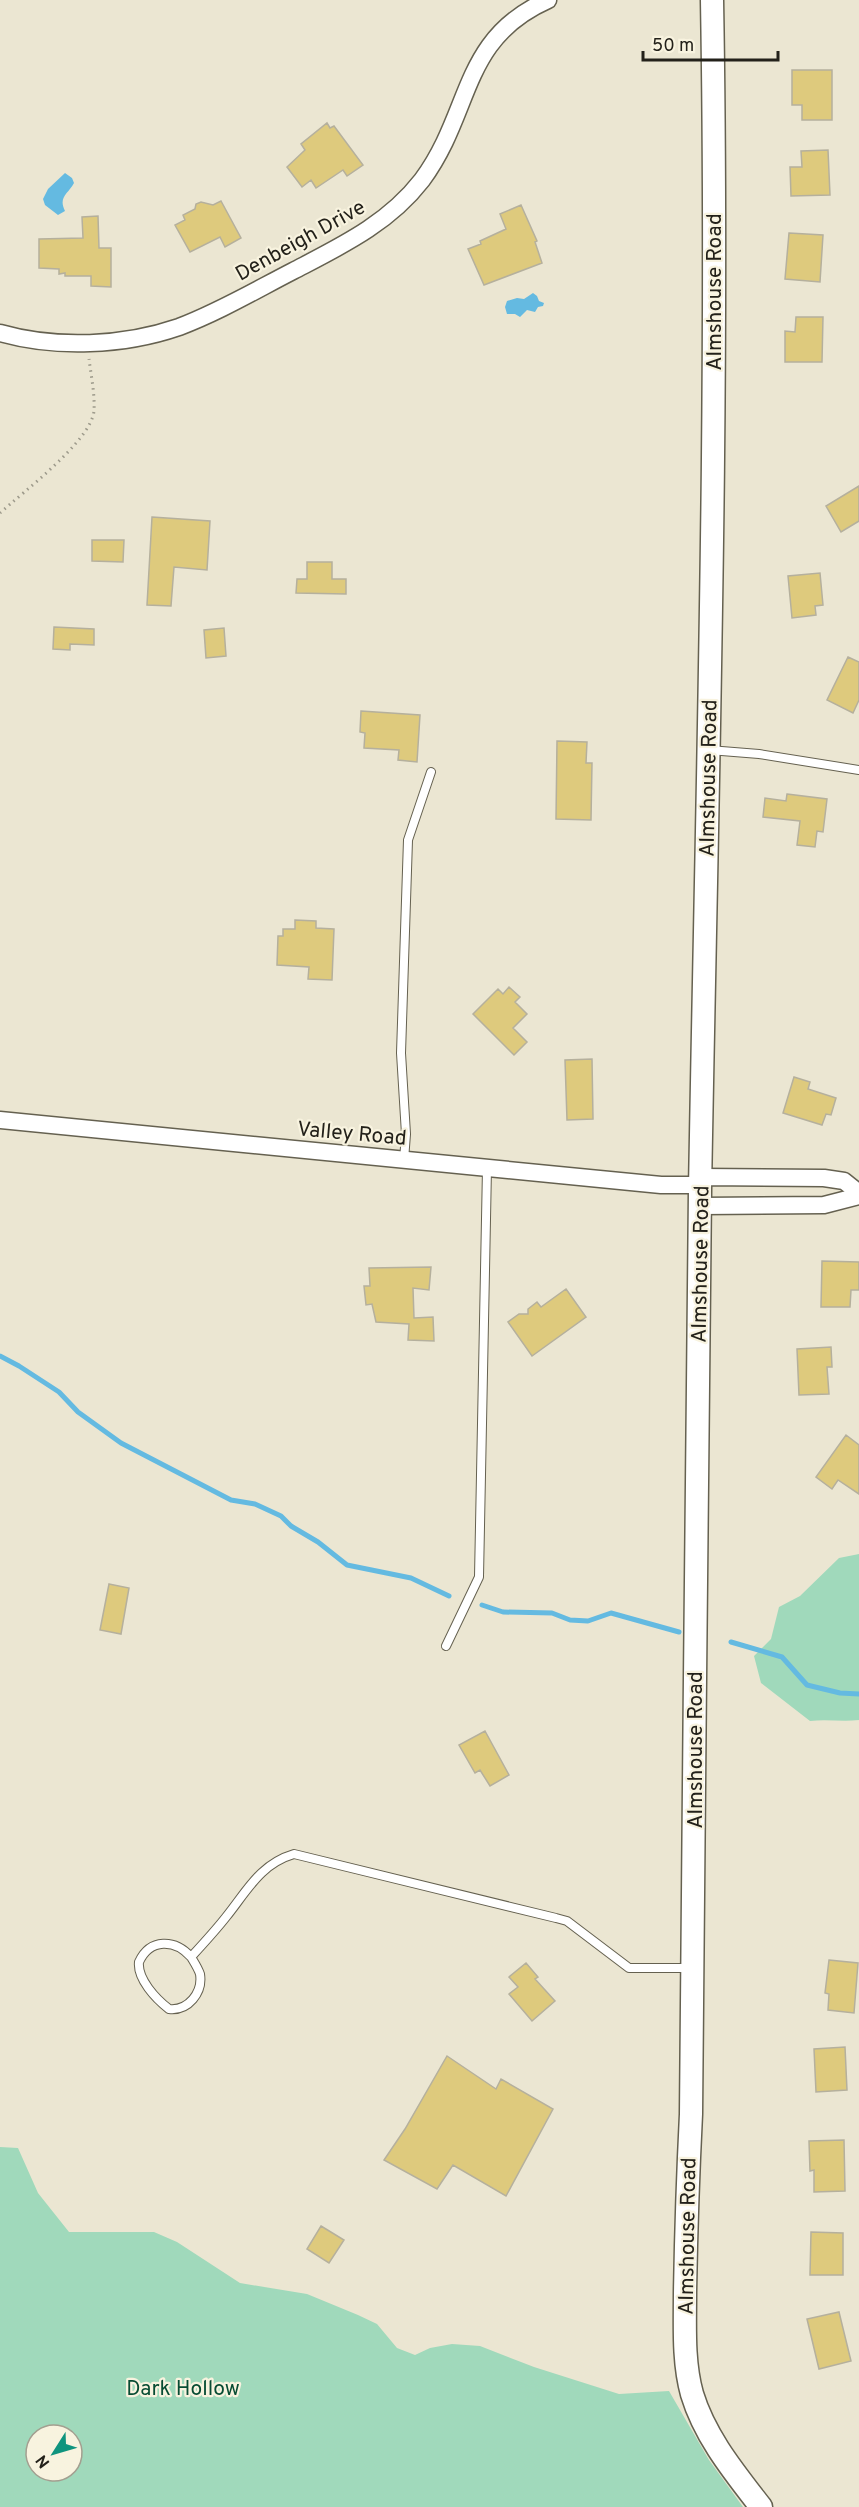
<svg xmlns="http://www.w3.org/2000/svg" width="859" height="2507" viewBox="0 0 859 2507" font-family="Overpass,sans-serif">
	<rect width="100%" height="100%" fill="#ebe6d2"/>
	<path fill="#a0d9bb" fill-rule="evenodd" d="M859 1554V1720C842 1722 827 1719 810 1721L761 1683 754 1656 771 1639 779 1607 800 1596 839 1558Z
		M0 2147 18 2148 38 2193 69 2232H154L177 2242 240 2283 307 2294 358 2315 377 2324 397 2348 415 2355 430 2348 452 2344 480 2346 534 2367 619 2394 669 2391 709 2460 743 2507H0ZM36 2435H72V2471H36Z"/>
	<path fill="#64bae1" d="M65 173 72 178 74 183C68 194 58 197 65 211L58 215 45 205 43 199 48 189Z
		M533 293 537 296 539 301 544 303 543 306 538 307 535 312 527 310 520 317 515 314H507L505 307 507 301 517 298 524 299Z"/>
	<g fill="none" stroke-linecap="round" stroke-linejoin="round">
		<path stroke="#64bae1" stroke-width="5" d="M0 1356 19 1366 59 1392 78 1412 121 1443 231 1500 255 1504 281 1516 291 1526 318 1542 347 1565 411 1578 449 1596
			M482 1605 503 1612 552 1613 570 1620 588 1621 611 1613 679 1632
			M731 1642 782 1657 807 1685 840 1693 859 1694"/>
	</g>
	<path fill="#deca7d" stroke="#b5b09d" stroke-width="1.5" d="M792 70H832V120H802V105H792Z
		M327 123 330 128 334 126 363 165 347 176 343 170 316 188 311 180 302 187 287 167 305 150 301 144Z
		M828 150 830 195 791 196 790 167H802L801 151Z
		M221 201 241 238 225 247 220 237 190 252 175 225 185 220 183 215 195 209 196 204 201 202 213 205Z
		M521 205 537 241 535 242 542 263 484 285 468 249 481 244 480 241 506 229 500 214Z
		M98 216 99 248H111V287L91 286V276H65V273L59 274V269L39 268V239L83 238 82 217Z
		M789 233 823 235 820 282 785 279Z
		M796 317H823L822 362H785V331L795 332Z
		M859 486V521L841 532 826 506Z
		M152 517 210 521 207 570 174 567 171 606 147 605Z
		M92 540H124L123 562 92 561Z
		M307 562H332V579H346V594L296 593 297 579H307Z
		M820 573 823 605 815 606 816 615 792 618 788 576Z
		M54 627 94 629V645L70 644V650L53 649Z
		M224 628 226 656 206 658 204 630Z
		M848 657 859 662V700L853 713 827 700Z
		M361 711 420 715 417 762 398 760 399 750 364 748 365 733 360 732Z
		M557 741 587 742 586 763H592L591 820 556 819Z
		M787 794 827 799 823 832 817 831 815 847 797 845 800 821 763 817 765 798 786 801Z
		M295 920 316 921V928L334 929 332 980 308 979 309 967 277 965 278 936H283V929H295Z
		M509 987 520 997 515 1002 527 1014 513 1028 527 1042 514 1055 473 1014 498 989 503 994Z
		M592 1059 593 1119 567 1120 565 1060Z
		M794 1077 810 1082 808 1089 836 1098 831 1115 826 1114 822 1125 783 1113Z
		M822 1261 859 1262V1290H851L850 1307H821Z
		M431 1267 429 1290 413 1288 414 1318 433 1317 434 1341 408 1340 409 1324 376 1322 372 1304 366 1305 364 1286H370L369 1268Z
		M566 1289 586 1317 532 1356 508 1322 519 1314H528V1309L537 1302 541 1307Z
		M831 1347 832 1367H827L829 1394 799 1395 797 1349Z
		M846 1435 859 1445V1494L838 1480 832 1489 816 1477Z
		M109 1584 129 1588 121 1634 100 1630Z
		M485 1731 509 1775 490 1786 480 1770 475 1773 459 1745Z
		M829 1960 858 1963 854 2013 828 2010 829 1994 825 1993Z
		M526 1963 538 1977 535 1979 555 2001 532 2021 509 1994 518 1987 509 1977Z
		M845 2047 847 2090 816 2092 814 2049Z
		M447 2056 496 2089 501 2079 553 2109 506 2196 453 2165 437 2189 384 2160 405 2129Z
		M844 2140 845 2191 814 2192V2170L810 2171 809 2141Z
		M321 2226 344 2240 329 2263 307 2249Z
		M811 2232 843 2233V2275H810Z
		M839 2312 851 2361 819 2369 807 2319Z"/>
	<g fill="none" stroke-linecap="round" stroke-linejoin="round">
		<g stroke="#656150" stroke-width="10">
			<path id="service" d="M709 750 759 754 859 770
				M404 1160 406 1134 401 1053 408 840 431 772
				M446 1646 479 1577 487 1168
				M191 1957C175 1939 150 1938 139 1962 137 1979 156 1999 169 2009 188 2011 203 1993 200 1974 198 1968 194 1962 191 1957 203 1944 215 1931 226 1917 247 1891 260 1864 294 1854L556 1918 567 1921 629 1968H693"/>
		</g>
		<g stroke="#656150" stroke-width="19">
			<path id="minor" d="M0 333C56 349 124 346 179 327 219 312 256 290 293 271 341 246 388 224 422 180 473 111 460 39 548 0
				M0 1120 661 1185H701
				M701 1177 824 1178 844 1181 859 1193
				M700 1206 824 1205 859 1196"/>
		</g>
		<g stroke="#656150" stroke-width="25">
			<path id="secondary" d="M712 0C719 397 707 793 700 1190 695 1498 695 1806 691 2114 688 2174 686 2233 685 2293 685 2326 683 2362 692 2394 705 2437 734 2472 761 2507"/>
		</g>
		<path stroke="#9d9a8b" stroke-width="3" stroke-dasharray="1.5 4.5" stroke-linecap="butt" d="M0 513C23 492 91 441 94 411 95 394 91 375 89 359"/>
		<use href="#service" stroke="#fff" stroke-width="8"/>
		<use href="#minor" stroke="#fff" stroke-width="16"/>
		<use href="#secondary" stroke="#fff" stroke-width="22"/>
	</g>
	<g text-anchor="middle" stroke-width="4.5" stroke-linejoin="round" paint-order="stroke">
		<g font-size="21" fill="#23211a" stroke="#f8f3df">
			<text transform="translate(300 240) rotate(-29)" y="7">Denbeigh Drive</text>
			<text transform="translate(714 292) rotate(-90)" y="7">Almshouse Road</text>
			<text transform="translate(708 778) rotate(-89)" y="7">Almshouse Road</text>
			<text transform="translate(352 1133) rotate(5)" y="7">Valley Road</text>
			<text transform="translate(700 1264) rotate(-89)" y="7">Almshouse Road</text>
			<text transform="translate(695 1750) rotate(-90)" y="7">Almshouse Road</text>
			<text transform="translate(687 2236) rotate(-89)" y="7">Almshouse Road</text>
		</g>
		<g font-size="21" fill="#074c33" stroke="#f8f3df">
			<text x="183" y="2395">Dark Hollow</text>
		</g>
	</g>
	<g transform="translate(54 2453) rotate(233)"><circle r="28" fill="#f8f3df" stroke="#a39f90" stroke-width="1.5"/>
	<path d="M0-4.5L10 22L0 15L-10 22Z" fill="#0f947e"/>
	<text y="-9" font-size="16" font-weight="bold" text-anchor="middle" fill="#23211a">N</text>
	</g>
	<path d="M643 51v9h135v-9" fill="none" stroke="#23211a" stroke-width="3"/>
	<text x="652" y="51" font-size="18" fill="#23211a" stroke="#f8f3df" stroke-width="4.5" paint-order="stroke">50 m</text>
</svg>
